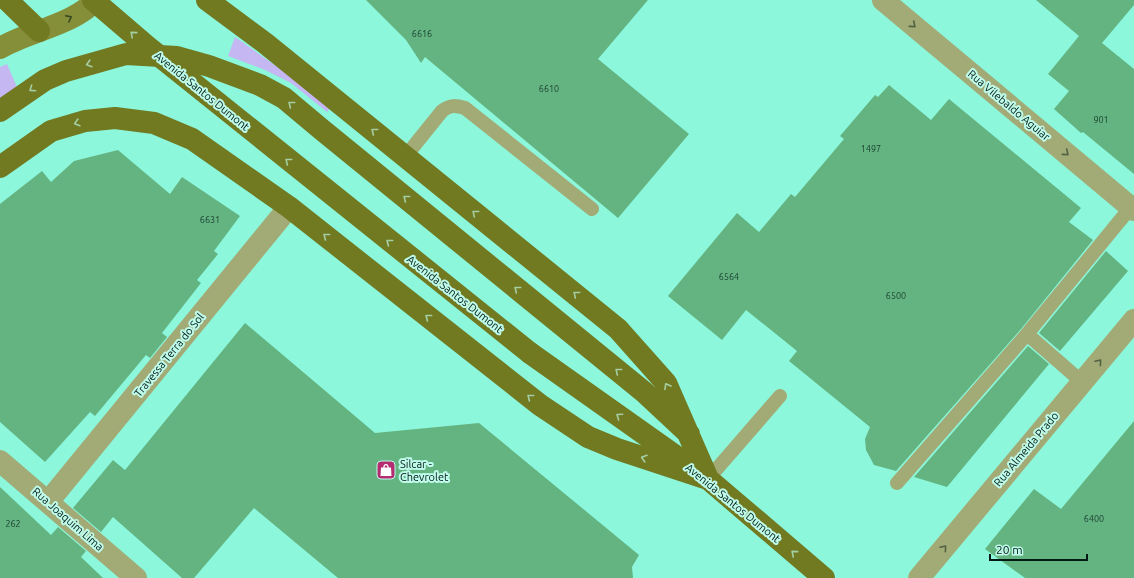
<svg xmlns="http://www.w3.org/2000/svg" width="1134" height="578" viewBox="0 0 1134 578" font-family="Ubuntu,sans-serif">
	<rect width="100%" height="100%" fill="#8cf7db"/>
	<path fill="#c4b7f2" d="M235 37 303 85 330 108 327 112 291 83 265 70 228 56Z
		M7 64 17 87 0 99V67Z"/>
	<path fill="#64b482" d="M366 0H648L598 59 689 134 618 218 425 57 421 63 406 40Z
		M1036 0H1134V5L1102 43 1134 69V174L1083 132 1081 133 1054 109 1069 91 1048 74 1079 36Z
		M889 85 931 120 949 99 1081 208 1069 222 1093 240 1021 329 896 471 874 465 866 450 865 439 870 427 789 361 797 351 746 310 722 340 668 296 737 213 759 232 791 194 795 197 844 139 840 136 875 95 878 97Z
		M118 150 170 194 182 177 240 216 214 251 218 254 197 280 201 283 162 333 167 337 150 358 146 355 95 416 90 412 45 462 0 422V204L42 171 51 182 74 161Z
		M1106 251 1128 271 1060 351 1039 333Z
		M245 323 375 433 479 423 639 555 632 567 633 578H338L254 508 194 578H182L113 517 101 532 73 508 113 460 125 470Z
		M1028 346 1049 364 947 487 914 477Z
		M1134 421V578H1025L985 549 1034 489 1061 509Z
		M0 487 51 535 58 527 86 551 81 557 103 578H0Z"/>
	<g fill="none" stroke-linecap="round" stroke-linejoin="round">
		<path stroke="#a2aa75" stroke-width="14" d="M405 157 442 111C450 105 455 105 465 108L592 209
			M1027 334 1082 382
			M708 479 780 396
			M897 483 1027 334 1131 207"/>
		<path stroke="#a2aa75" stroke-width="22" d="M883 0 1134 210
			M0 461 136 578
			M48 502 289 207
			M919 578 1134 320"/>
		<path stroke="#858f39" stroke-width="22" d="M0 48C29 31 73 25 96 0"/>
		<path stroke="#717921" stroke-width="22" d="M7 0 39 31
			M207 0 265 43 618 329 666 383 708 479
			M0 111 45 80 66 71 126 54 177 57 209 66 260 85 284 98 321 129 644 392 689 434
			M0 167 51 131 85 121 115 118 154 123 192 139 289 207 540 405 588 437 617 449 708 479
			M530 353 708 479 824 578"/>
		<path stroke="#717921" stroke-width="22" d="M93 0 148 47 530 353"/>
	</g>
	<defs><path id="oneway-chevron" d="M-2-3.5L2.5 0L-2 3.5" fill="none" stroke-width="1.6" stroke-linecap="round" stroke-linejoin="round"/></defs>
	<use stroke="#374923" href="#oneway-chevron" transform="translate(69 18) rotate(-27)"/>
	<g stroke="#526244">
		<use href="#oneway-chevron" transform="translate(913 25) rotate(40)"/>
		<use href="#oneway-chevron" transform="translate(1066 153) rotate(40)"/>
		<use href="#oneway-chevron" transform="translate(1099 362) rotate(-50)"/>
		<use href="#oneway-chevron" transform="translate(944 548) rotate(-50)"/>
	</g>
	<g stroke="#a4cea4">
		<use href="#oneway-chevron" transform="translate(133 34) rotate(-139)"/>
		<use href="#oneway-chevron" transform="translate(89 64) rotate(163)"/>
		<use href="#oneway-chevron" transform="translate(32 89) rotate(146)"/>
		<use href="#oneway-chevron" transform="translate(291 104) rotate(-141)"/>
		<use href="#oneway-chevron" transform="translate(77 123) rotate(163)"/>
		<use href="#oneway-chevron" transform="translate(374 131) rotate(-141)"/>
		<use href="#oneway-chevron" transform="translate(288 161) rotate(-141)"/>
		<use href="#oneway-chevron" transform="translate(406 198) rotate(-141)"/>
		<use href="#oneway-chevron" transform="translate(475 213) rotate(-141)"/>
		<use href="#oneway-chevron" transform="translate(326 236) rotate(-142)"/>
		<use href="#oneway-chevron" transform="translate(389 242) rotate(-142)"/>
		<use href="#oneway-chevron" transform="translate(517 289) rotate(-141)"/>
		<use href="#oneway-chevron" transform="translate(576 294) rotate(-141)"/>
		<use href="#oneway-chevron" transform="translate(428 317) rotate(-142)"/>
		<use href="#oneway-chevron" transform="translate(618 371) rotate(-141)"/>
		<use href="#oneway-chevron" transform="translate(667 386) rotate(-119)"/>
		<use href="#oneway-chevron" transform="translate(530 397) rotate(-142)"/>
		<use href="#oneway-chevron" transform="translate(619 416) rotate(-145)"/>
		<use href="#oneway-chevron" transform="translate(644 458) rotate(-162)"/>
		<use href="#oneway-chevron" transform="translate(794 553) rotate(-140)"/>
	</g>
	<defs>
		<g id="shop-square" transform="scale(1)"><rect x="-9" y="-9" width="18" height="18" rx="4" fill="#b32d70" stroke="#bffbea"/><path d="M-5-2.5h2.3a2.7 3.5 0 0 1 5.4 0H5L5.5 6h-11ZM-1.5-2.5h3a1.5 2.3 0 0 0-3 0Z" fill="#fff"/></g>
	</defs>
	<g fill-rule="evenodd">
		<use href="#shop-square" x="386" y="470"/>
	</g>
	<g text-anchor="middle" stroke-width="4" stroke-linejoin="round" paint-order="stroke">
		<g font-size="9" fill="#1b4030">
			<text x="422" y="37">6616</text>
			<text x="549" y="92">6610</text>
			<text x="1101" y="123">901</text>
			<text x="871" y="152">1497</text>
			<text x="210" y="223">6631</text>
			<text x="729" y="280">6564</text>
			<text x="896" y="299">6500</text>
			<text x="1094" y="522">6400</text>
			<text x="13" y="527">262</text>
		</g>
		<g font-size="11" fill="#031a14" stroke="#bffbea">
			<text transform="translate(202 91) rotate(39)" y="4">Avenida Santos Dumont</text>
			<text transform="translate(1009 105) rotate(40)" y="4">Rua Vilebaldo Aguiar</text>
			<text transform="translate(455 294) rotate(38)" y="4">Avenida Santos Dumont</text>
			<text transform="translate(169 355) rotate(-51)" y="4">Travessa Terra do Sol</text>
			<text transform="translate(1026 449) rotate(-50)" y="4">Rua Almeida Prado</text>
			<text transform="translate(733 503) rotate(39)" y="4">Avenida Santos Dumont</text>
			<text transform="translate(68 519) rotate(41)" y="4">Rua Joaquim Lima</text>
		</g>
		<g font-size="11" fill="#031a14" stroke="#bffbea" text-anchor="start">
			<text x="400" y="468">Silcar -<tspan x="400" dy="13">Chevrolet</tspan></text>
		</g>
	</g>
	<path d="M990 554v6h97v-6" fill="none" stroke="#031a14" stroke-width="2"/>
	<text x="996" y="554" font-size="12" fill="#031a14" stroke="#bffbea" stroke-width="3" paint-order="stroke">20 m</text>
</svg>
